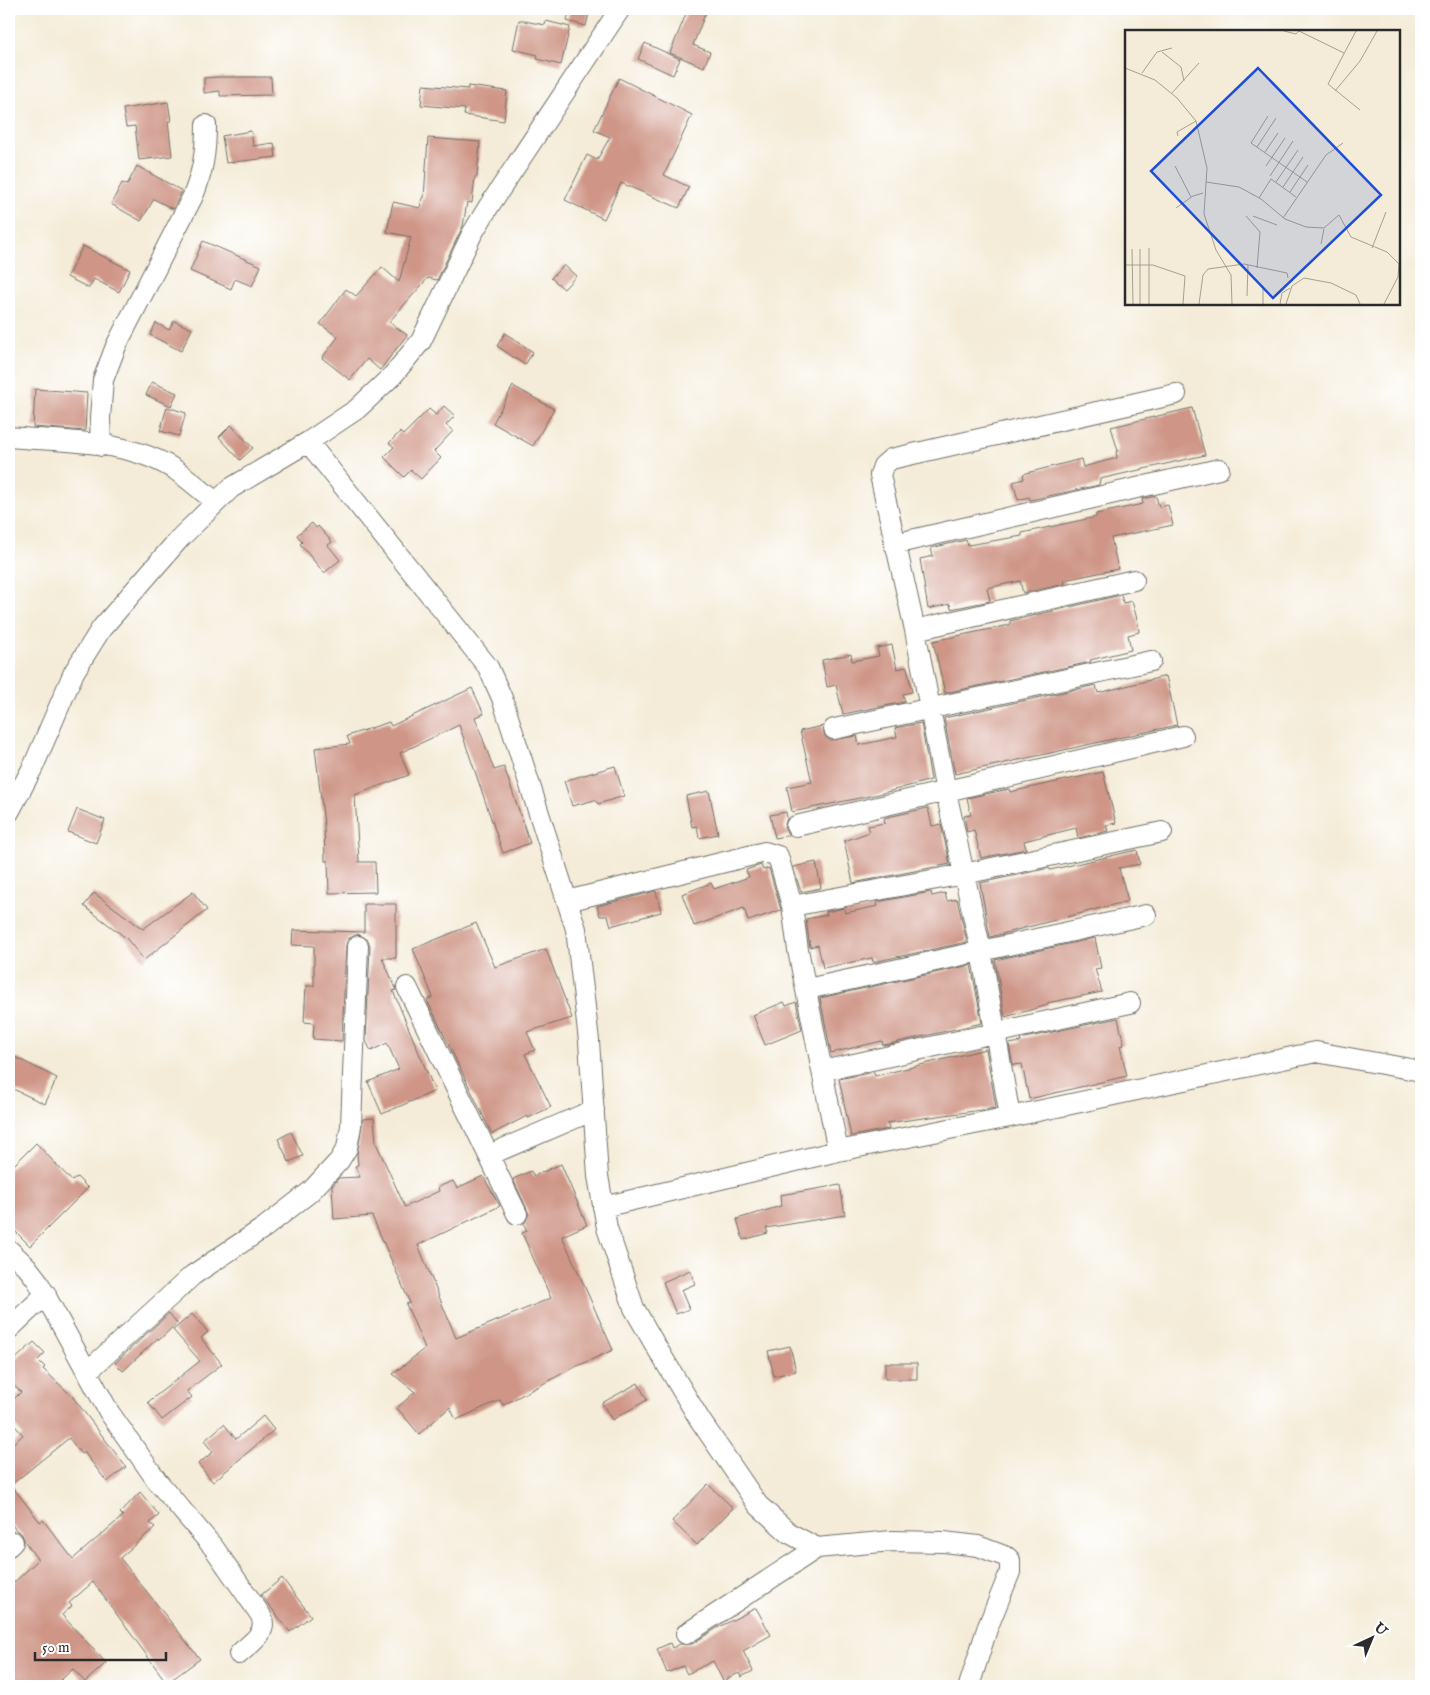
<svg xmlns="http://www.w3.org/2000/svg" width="1430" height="1695" viewBox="0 0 1430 1695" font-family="'IM FELL English',serif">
	<rect width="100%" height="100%" fill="#fff"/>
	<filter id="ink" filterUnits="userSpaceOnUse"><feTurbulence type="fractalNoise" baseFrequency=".02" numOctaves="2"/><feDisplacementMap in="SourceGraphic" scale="10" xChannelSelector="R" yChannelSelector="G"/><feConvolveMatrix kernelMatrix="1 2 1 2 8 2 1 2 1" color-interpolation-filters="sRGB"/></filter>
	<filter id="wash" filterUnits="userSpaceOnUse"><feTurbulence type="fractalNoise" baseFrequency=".0096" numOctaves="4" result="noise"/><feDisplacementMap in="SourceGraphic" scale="20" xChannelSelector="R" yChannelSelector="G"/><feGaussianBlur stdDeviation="1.12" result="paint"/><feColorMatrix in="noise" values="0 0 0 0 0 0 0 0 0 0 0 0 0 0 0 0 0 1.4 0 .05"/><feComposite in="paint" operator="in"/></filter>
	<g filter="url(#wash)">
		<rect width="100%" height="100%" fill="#f4ecd8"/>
		<g id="blocks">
			<path fill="#cf9687" d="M570 9H590L586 26 567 21Z
				M688 9H707L693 45 710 52 704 67 670 53Z
				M519 20 545 25 546 21 570 27 561 65 537 59 538 55 513 49Z
				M645 43 680 59 673 75 638 59Z
				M217 77H271L272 95 220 96V91L204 93V78Z
				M619 78 692 115 664 175 689 187 679 208 621 183 604 219 565 200 587 155 597 160 610 137 594 130Z
				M423 85 468 89V86L507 91 504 121 464 115 465 109 421 105Z
				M168 102 171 121H168L172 156 139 160 135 126 126 127 123 109Z
				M251 131 253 146 274 143 276 157 226 163 222 136Z
				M428 138 480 142 477 177H475L472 203 467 202 463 226 437 280 428 278 389 322 407 335 380 370 367 359 350 380 322 358 338 337 320 324 346 289 356 296 382 267 399 282 411 237 387 232 393 202 420 208 422 198H424Z
				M137 166 182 191 173 209 154 199 141 221 111 204 122 183 127 185Z
				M203 241 261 266 252 286 235 279 231 289 190 271Z
				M83 246 130 270 119 292 94 279 89 288 67 277Z
				M564 265 576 276 564 289 551 278Z
				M174 321 192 329 181 351 150 335 156 323 169 330Z
				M505 333 533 352 525 365 497 346Z
				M152 382 177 393 171 406 146 395Z
				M513 386 554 409 533 446 493 423Z
				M35 389 87 393 85 431 33 427Z
				M444 406 455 416 446 425 453 431 434 451 441 458 421 479 411 470 404 477 384 457 394 447 389 443 400 432 403 435 429 409 436 415Z
				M167 407 186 413 179 436 160 431Z
				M1192 408 1205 455 1100 479 1099 485 1030 500 1029 497 1018 500 1013 482 1024 479 1023 474 1081 459 1083 467 1117 458 1116 451H1118L1111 427Z
				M231 425 253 448 240 460 219 437Z
				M1156 496 1159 507 1168 505 1173 525 1111 538 1118 569 1064 580 1065 584 1023 593 1020 581 987 588 990 601 951 609 950 604 928 609 920 559 933 556 931 548 966 540 968 545 1022 536V533L1096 517V514L1143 504 1142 499Z
				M312 523 316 528 318 526 332 542 328 545 340 560 324 573 300 544 302 542 297 535Z
				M1121 595 1123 603 1132 601 1138 623 1139 632 1128 635 1131 650 1090 660 1091 662 945 693 933 641 1010 625V621Z
				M892 645 897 669 907 667 912 692 903 694 905 702 843 714 836 685 827 687 822 660 851 654 852 661 879 656 877 648Z
				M1166 676 1177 725 955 774 944 718 1096 685 1098 693Z
				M472 688 484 714 475 717 494 770 504 767 530 843 503 853 459 725 400 753 409 775 355 795 359 862H375L376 892 329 893 328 861H325L324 824 315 748 350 744 347 736 389 722 391 726Z
				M921 723 931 780 879 794 792 812 787 787 812 782 800 731 823 726 825 737 830 740 857 736 859 745 897 737 895 728Z
				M615 766 624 796 598 804 595 800 572 806 564 781Z
				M1103 772 1116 823 1106 825 1108 831 1078 838 1076 828 1024 841 1026 849 981 858 974 830 967 832 964 816 971 815 967 798 1009 789 1010 792Z
				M709 791 718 834 699 838 697 826 692 827 686 796Z
				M928 808 932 826 941 824 950 864 853 883 844 841 870 832 868 826 885 823 884 818Z
				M77 809 105 820 96 843 68 832Z
				M786 812 787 818 784 828 789 835 775 838 770 815Z
				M1137 850 1140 864 1119 868 1128 901 990 937 980 883 1049 868 1050 870Z
				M816 862 821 888 801 892 793 867Z
				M761 865 763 870 769 868 781 910 748 921 744 908 694 926 682 894 711 883 714 889 749 877 746 870Z
				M656 891 661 912 611 926 608 916H600L597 906Z
				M193 892 207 910 144 960 126 938 84 906 94 893 143 929Z
				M931 892 932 896 945 893 947 901 957 899 967 942 873 962 872 958 823 968 818 945 810 947 806 919 827 915 826 912 844 908 845 913 878 906 877 902Z
				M364 904H396V958H382L395 986 396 990 393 991 435 1091 382 1114 368 1082 399 1069 387 1043 371 1051 366 1041 370 946 368 940 358 934 348 939 346 945 342 1041 313 1039 314 1023 304 1022 306 986H314V946L292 945 293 930 364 932Z
				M476 923 495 967 546 949 572 1018 527 1032 535 1050 525 1054 551 1107 528 1118 527 1116 492 1134 427 1000 433 997 413 949Z
				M1095 938 1101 968 1095 969 1102 992 1047 1003 1048 1005 1005 1017 995 960Z
				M971 965 982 1023 889 1044 883 1045 882 1041 831 1053 820 998Z
				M784 1002 786 1006 796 1002 802 1030 765 1045 753 1015Z
				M1118 1018 1124 1045 1120 1046 1127 1076 1029 1099 1022 1064 1013 1065 1009 1044 1021 1042 1020 1039Z
				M986 1049 996 1108 887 1123 889 1129 851 1136 839 1079 874 1072 875 1076Z
				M9 1054 57 1078 45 1104 9 1087Z
				M374 1118 376 1143 405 1207 439 1191 438 1187 453 1181 457 1188 483 1176 500 1206 418 1245 456 1338 551 1298 522 1233 527 1231 524 1224 529 1214 513 1179 531 1171 534 1176 561 1164 587 1225 562 1236 613 1350 573 1368 503 1405 500 1400 456 1420 450 1407 419 1434 397 1408 415 1392 393 1374 425 1348 406 1304 410 1303 372 1216 334 1219 332 1186 339 1178 360 1177 355 1166 358 1165 357 1154 363 1119Z
				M291 1132 303 1156 289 1162 278 1139Z
				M36 1143 72 1181 77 1177 88 1188 30 1246 9 1225V1170Z
				M840 1185 845 1215 766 1228 768 1233 743 1240 737 1219 781 1206 780 1195Z
				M690 1270 695 1284 681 1290 689 1309 676 1314 663 1282Z
				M169 1313 177 1323 159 1340 158 1338 123 1371 115 1363Z
				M192 1314 208 1332 201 1338 222 1364 187 1391 192 1397 162 1420 148 1402 200 1361 173 1330Z
				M34 1342 45 1353 38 1360 45 1367 43 1369 72 1396 126 1467 107 1482 84 1452 81 1454 69 1438 11 1485 40 1522 43 1520 73 1559 123 1516 120 1513 140 1492 159 1515 150 1523 155 1527 120 1558 200 1659 167 1683 93 1582 69 1603 72 1606 62 1615 106 1663 85 1682 73 1669 54 1686H9V1587L38 1560 25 1542 22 1534 16 1530 9 1521V1447L23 1435 9 1419V1404L21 1392 9 1381V1365Z
				M790 1346 796 1371 774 1376 768 1351Z
				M885 1363H917V1379H885Z
				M638 1383 647 1400 612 1420 602 1403Z
				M263 1416 274 1430 213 1482 198 1464 213 1452 204 1441 224 1424 236 1439Z
				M708 1484 733 1508 697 1545 672 1521Z
				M282 1578 311 1616 290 1632 261 1595Z
				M756 1608 771 1635 743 1651 753 1671 741 1677 739 1673 723 1681 713 1661 687 1674 683 1666 667 1673 657 1649 670 1643 672 1648 680 1644H692L717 1628Z"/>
		</g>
	</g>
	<g filter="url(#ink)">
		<use href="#blocks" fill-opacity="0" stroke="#716f68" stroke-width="1"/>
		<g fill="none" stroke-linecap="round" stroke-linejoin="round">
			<g stroke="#716f68" stroke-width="22">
				<path id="minor" d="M9 437C63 442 130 439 177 471 190 480 203 492 216 502
					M308 442 488 667 502 698 576 929 589 1041 598 1176 607 1228 634 1308 654 1343 700 1420 758 1505 789 1533 817 1548 892 1541 944 1542 978 1546 1007 1557 1010 1560V1572L987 1629 969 1686
					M101 446 100 418 103 380 116 346 193 196C203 172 206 151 206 125
					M894 544 1219 469
					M915 630 1134 580
					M834 729 1151 661
					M9 812 33 767 74 672 101 629 180 538 231 488 308 442 357 409 393 375 421 341 472 234 489 206 620 9
					M796 826 1183 736
					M567 901 765 852 778 856 792 906 798 950 838 1151
					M792 906 964 874 1162 832
					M407 987 517 1214
					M807 989 1146 915
					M822 1071 1130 1003
					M1010 1117 981 951 946 792 915 630 880 475 883 466 891 459 1176 394
					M489 1155 594 1110
					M603 1207 838 1151 1010 1117 1316 1052 1421 1071
					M9 1250 27 1267 37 1280 109 1412 158 1482 214 1548 260 1614C270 1632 252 1642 239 1654
					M9 1329 46 1294
					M88 1371 193 1275 265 1227 310 1192 339 1161 347 1148 351 1126 358 946
					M9 1546 13 1542
					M686 1634 817 1548"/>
			</g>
			<path stroke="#716f68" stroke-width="3" stroke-dasharray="4 4" stroke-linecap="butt" d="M269 1686 272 1684"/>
			<use href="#minor" stroke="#fff" stroke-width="20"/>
		</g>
	</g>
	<g transform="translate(1125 30)">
		<rect width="275" height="275" fill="#f4ecd8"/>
		<path fill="none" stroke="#a49f93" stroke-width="1" d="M159 1 171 4 174 1M174 1 219 23M231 1 203 54 235 80M37 22 56 37 59 51M0 38 30 50 52 68 71 91 82 138 79 184 91 220 106 245 107 274M17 43 32 22 47 18M210 61 235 31 252 1M47 63 74 33M143 86 126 113 182 152M53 106 52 102 71 91M132 117 151 88M140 122 153 103M50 136 66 167M141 136 160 108M145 146 168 111M81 152 114 157 136 169 160 189 181 197 199 198 214 185 226 207 262 222 274 234 273 247 259 274M151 152 173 120M158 157 178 127M165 162 183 135M134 168 146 149 171 167M51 178 68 166 78 163M121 186 135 202 132 238M128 186 152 195M158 188 201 125 218 113M196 214 199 199M247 218 261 182M7 219 8 274M0 235H28L60 246 58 274M138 256V274M122 266 123 235M15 274V219M24 274V218M74 274 78 245 83 239 119 234 162 243 163 248M155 274 157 263 165 258M161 274 167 256 179 248 206 253 231 265 235 274"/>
		<path fill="#1d4ed8" fill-opacity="0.15" stroke="#1d4ed8" stroke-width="2.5" d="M133 38 256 165 148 268 26 141Z"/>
		<rect width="275" height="275" fill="none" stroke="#2b2b2b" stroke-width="2.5"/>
	</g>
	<rect width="1430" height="1695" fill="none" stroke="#fff" stroke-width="30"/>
	<g transform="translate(1372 1638) rotate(44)" stroke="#ffffff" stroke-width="4" paint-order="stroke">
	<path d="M0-4L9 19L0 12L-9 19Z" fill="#2b2b2b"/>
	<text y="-8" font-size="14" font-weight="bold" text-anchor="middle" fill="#2b2b2b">U</text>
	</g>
	<path d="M35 1652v8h131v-8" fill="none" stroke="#2b2b2b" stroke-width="2.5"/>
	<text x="42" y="1652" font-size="15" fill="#2b2b2b" stroke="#ffffff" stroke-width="4" paint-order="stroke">50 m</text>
</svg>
